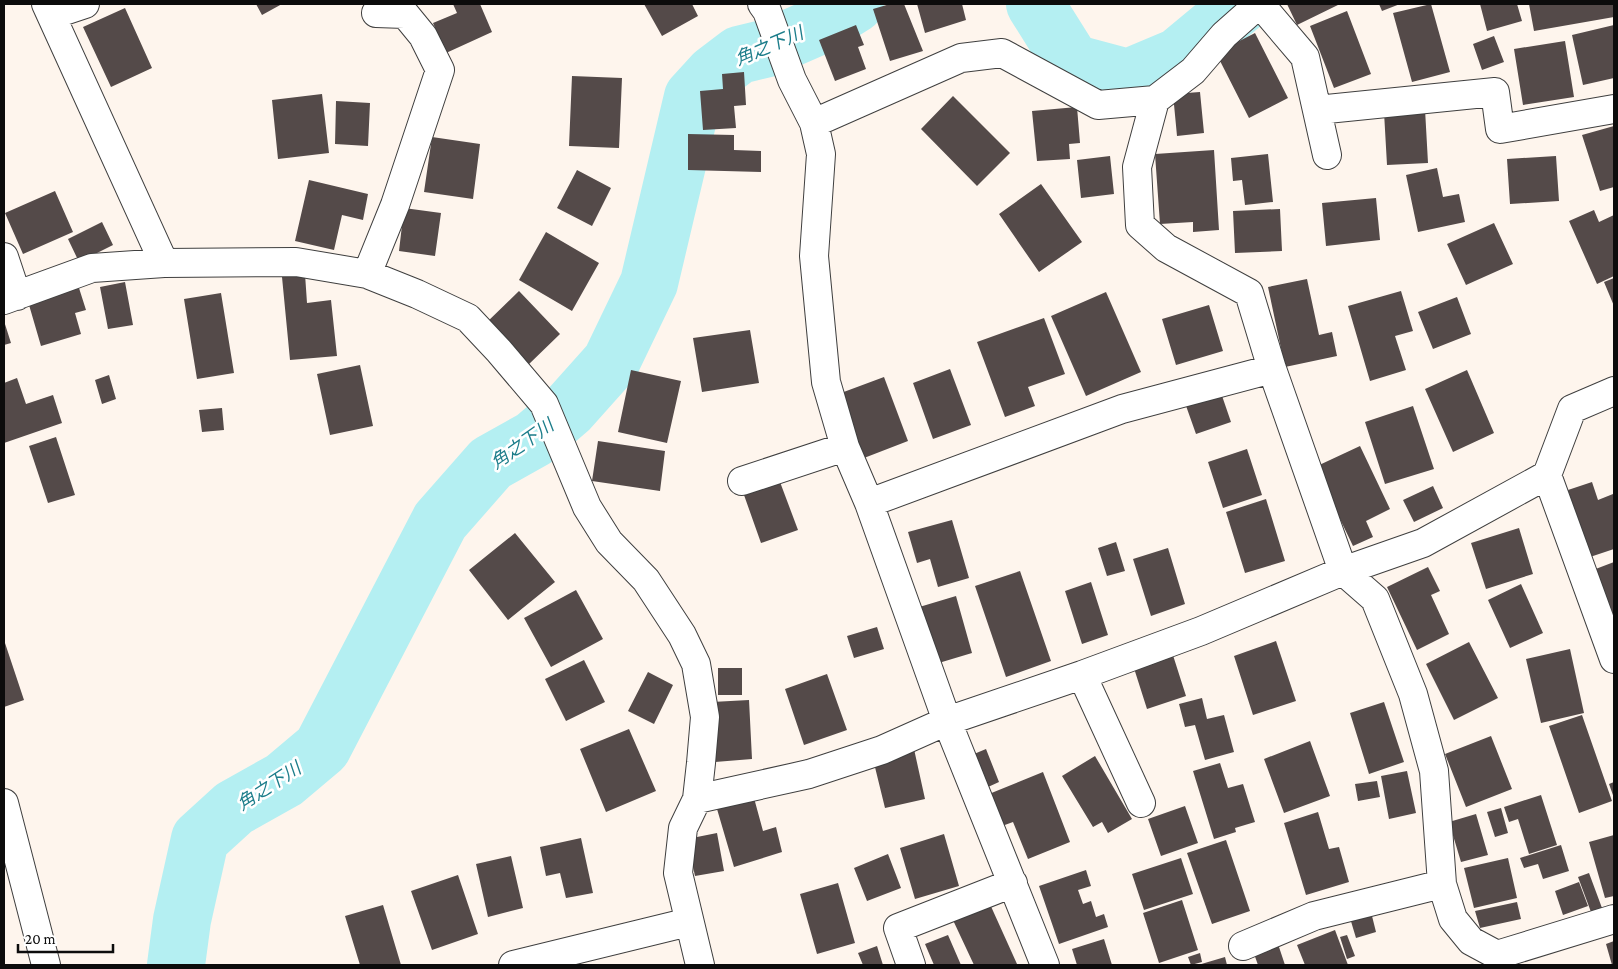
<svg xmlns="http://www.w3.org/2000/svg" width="1618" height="969" viewBox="0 0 1618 969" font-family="'Crimson Pro','Noto Sans JP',serif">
	<rect width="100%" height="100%" fill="#fef5ed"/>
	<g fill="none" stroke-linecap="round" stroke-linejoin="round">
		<path stroke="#b4eff2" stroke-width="58" d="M1035 4 1072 63 1128 78 1178 57 1242 4
			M176 965 182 920 200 839 234 808 284 780 322 748 440 521 491 463 534 439 569 409 611 362 649 283 693 97 714 74 739 55 768 48 823 24 855 4"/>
	</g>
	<path fill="#544a49" d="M256 4H282L262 15Z
		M453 4H480L492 32 446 53 433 23 457 13Z
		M644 4H692L698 16 662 36Z
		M890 4H904L923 51 890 61 873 9Z
		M917 4H962L966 20 925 33Z
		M1287 4H1340L1297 25Z
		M1379 4H1400L1382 11Z
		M1431 4 1450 72 1412 82 1393 13Z
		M1480 4H1517L1522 21 1487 31Z
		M1529 4H1614V17L1534 31Z
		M125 8 152 68 111 87 83 27Z
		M1347 11 1371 74 1334 88 1310 26Z
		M856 25 864 45 858 47 866 69 835 81 819 40Z
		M1614 25V78L1583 85 1572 35Z
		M1255 33 1288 98 1249 118 1216 53Z
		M1494 36 1504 62 1482 70 1473 44Z
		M1565 41 1574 97 1523 105 1514 49Z
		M744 72 746 105 734 106 736 128 703 130 700 91 723 89 722 74Z
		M572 76 622 78 619 148 569 146Z
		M1200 92 1204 133 1177 136 1173 94Z
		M322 94 329 153 278 159 272 100Z
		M953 96 1010 153 977 186 921 129Z
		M336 101 370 103 368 146 335 144Z
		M1077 107 1080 143 1069 144 1070 159 1037 161 1032 111Z
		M1425 109 1428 163 1387 165 1384 112Z
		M1614 126V187L1600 191 1582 135Z
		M688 134 734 135V150L761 151V172L688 170Z
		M432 137 480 144 473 199 424 192Z
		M1214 150 1219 230 1193 232V222L1160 224 1155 154Z
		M1268 154 1273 202 1245 205 1242 180 1233 181 1231 158Z
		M1110 156 1114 194 1081 198 1077 160Z
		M1556 156 1559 201 1510 204 1507 159Z
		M1437 168 1443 197 1459 194 1465 222 1418 232 1406 175Z
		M577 170 611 188 592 226 557 208Z
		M309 180 368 194 363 220 342 215 334 250 295 241Z
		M1041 184 1082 242 1039 272 999 214Z
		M55 191 73 232 23 254 5 213Z
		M1376 198 1380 240 1326 246 1322 203Z
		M404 208 441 213 435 256 399 251Z
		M1280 209 1282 251 1235 253 1233 211Z
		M1594 210 1599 222 1614 215V276L1597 284 1569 221Z
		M102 222 113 245 79 262 68 239Z
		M1494 223 1513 264 1466 285 1447 244Z
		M546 232 599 263 572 311 519 280Z
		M305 274 307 303 331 300 337 356 290 360 282 277Z
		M1614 278V306L1604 282Z
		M1307 279 1319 335 1332 332 1337 356 1285 367 1268 287Z
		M125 282 133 325 108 329 100 287Z
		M79 288 86 310 75 313 81 334 41 346 27 298Z
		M519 291 560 334 526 367 484 325Z
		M1401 291 1413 331 1395 336 1406 370 1370 381 1348 306Z
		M1106 292 1141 372 1086 396 1051 316Z
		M221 293 234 373 197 379 184 299Z
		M1457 297 1471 334 1433 349 1418 312Z
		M1209 305 1223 351 1176 365 1162 319Z
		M1044 318 1065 374 1028 387 1035 406 1005 417 977 342Z
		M4 321 11 343 4 345Z
		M750 330 759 383 702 392 693 338Z
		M360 365 373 426 330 435 317 374Z
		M950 369 971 425 933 439 913 383Z
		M631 370 681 381 667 443 618 432Z
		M1467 370 1494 433 1453 452 1425 389Z
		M109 375 116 399 102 404 95 380Z
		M884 377 908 441 864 458 841 393Z
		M17 378 26 404 53 395 62 423 4 443V383Z
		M1220 390 1231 422 1196 434 1185 403Z
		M1413 406 1434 469 1385 484 1365 422Z
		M222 408 224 430 202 432 199 410Z
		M56 437 75 495 48 503 29 446Z
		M598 441 665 451 660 491 592 481Z
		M1360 446 1390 509 1366 521 1373 537 1353 546 1315 467Z
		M1247 449 1262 495 1223 508 1208 462Z
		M780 482 798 530 761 543 744 495Z
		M1592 482 1598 500 1613 494 1614 499V549L1590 557 1568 490Z
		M1433 486 1443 508 1414 522 1403 500Z
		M1266 499 1285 561 1245 573 1226 512Z
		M952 520 969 578 938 587 930 559 917 563 908 532Z
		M1519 528 1533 574 1486 589 1471 543Z
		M515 533 555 582 508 620 469 570Z
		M1116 542 1125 571 1107 576 1098 548Z
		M1168 548 1185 604 1151 616 1133 559Z
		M1614 562V625L1593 570Z
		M1428 567 1440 591 1431 595 1449 634 1417 650 1387 587Z
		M1020 571 1051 661 1006 677 975 586Z
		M1091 582 1108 635 1082 644 1065 591Z
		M1521 584 1543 633 1510 648 1488 600Z
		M576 590 603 639 551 667 524 618Z
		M956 596 972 653 932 665 916 608Z
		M877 627 884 649 854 658 847 636Z
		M4 640 24 700 4 707Z
		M1276 641 1296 701 1253 715 1234 656Z
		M1469 642 1498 698 1454 720 1426 664Z
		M1171 649 1186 696 1147 709 1132 662Z
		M1570 649 1584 713 1541 723 1526 659Z
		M584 660 605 702 566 721 545 679Z
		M718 668H742V695H718Z
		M648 672 673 685 654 724 628 711Z
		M827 674 847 730 804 745 785 689Z
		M1202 698 1207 719 1224 715 1234 752 1205 760 1195 725 1185 727 1179 704Z
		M749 700 752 759 715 762 712 702Z
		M1384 702 1404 762 1369 774 1350 713Z
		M1582 715 1612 801 1579 813 1549 726Z
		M629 729 656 791 606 812 580 749Z
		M1491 736 1512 789 1466 807 1445 754Z
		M1310 741 1330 796 1284 813 1264 759Z
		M914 749 925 799 885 808 873 759Z
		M986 749 999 782 988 787 974 754Z
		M1095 756 1132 819 1108 833 1102 822 1093 827 1062 776Z
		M1220 763 1228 788 1243 784 1255 822 1235 828 1236 832 1214 839 1193 771Z
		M1407 771 1416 813 1389 819 1381 776Z
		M1043 772 1070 842 1028 859 1013 822 1002 826 989 794Z
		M1377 781 1380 797 1358 801 1355 784Z
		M1614 782V798L1609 784Z
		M1541 795 1557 845 1529 854 1518 819 1509 822 1504 807Z
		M754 798 763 831 776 827 782 852 734 867 717 809Z
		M1185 806 1198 843 1161 856 1148 819Z
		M1501 808 1508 833 1495 837 1487 812Z
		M1318 812 1329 849 1339 847 1349 882 1306 895 1284 823Z
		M1476 814 1488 855 1461 862 1449 822Z
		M717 833 724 871 695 876 687 839Z
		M944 834 959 886 915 899 900 848Z
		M1614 835V896L1605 898 1589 842Z
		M581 838 593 893 566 898 560 873 546 876 540 847Z
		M1226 840 1250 911 1212 924 1187 853Z
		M1561 845 1569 871 1543 879 1538 864 1524 868 1520 858Z
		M888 854 901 888 867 901 854 868Z
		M511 856 523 908 488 917 476 864Z
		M1181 858 1193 894 1144 910 1132 874Z
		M1508 858 1517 898 1474 908 1464 868Z
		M1086 870 1091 886 1078 890 1083 904 1091 901 1096 917 1104 914 1108 927 1059 944 1039 886Z
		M1589 873 1602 908 1591 912 1578 877Z
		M458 875 478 934 432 950 411 891Z
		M1579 882 1588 906 1563 915 1555 891Z
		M838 883 855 943 817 954 800 894Z
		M1182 900 1198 950 1159 963 1143 913Z
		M989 902 1017 964 1014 965H974L952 918Z
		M1517 902 1521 919 1480 928 1475 911Z
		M383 905 401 965H360L345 916Z
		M1371 912 1376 932 1356 938 1350 918Z
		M1335 930 1348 965H1305L1297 945Z
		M948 935 961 965H934L925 944Z
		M1347 935 1355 956 1347 959 1340 937Z
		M1104 939 1112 965H1077L1072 949Z
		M1277 941 1285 965H1258L1253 951Z
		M1614 941V965H1612L1606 944Z
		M877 946 883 965H863L858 953Z
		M1200 953 1202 962 1191 965 1188 957Z
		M1225 957 1227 965H1198Z"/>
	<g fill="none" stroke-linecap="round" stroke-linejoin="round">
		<g stroke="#3f3f3f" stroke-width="30">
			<path id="minor" d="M46 4 164 263
				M762 4 767 11 792 80 814 123 821 154 814 256 826 382 845 447 869 503 947 721 1045 965
				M1260 4 1305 57 1327 155
				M52 15 85 4
				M1155 100 1137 167 1140 225 1166 248 1249 293 1272 369 1343 571 1375 599 1413 694 1434 771 1442 884 1453 919 1471 941 1497 955 1503 965
				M1317 110 1495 92 1500 129 1614 109
				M814 123 961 58 1002 53 1098 105 1155 100 1193 71 1224 35 1259 4
				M4 257 17 296
				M367 274 395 205 440 70 423 36 405 14 376 13
				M4 300 92 268 164 263 296 262 367 274 417 294 468 318 499 351 544 404 587 507 609 542 646 580 682 635 696 664 705 717 701 763 697 799 683 828 678 873 700 965
				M1547 475 1614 659
				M742 481 845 447
				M869 503 1122 409 1272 369
				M1082 675 1141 803
				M697 799 809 774 882 750 947 721 1082 675 1201 631 1343 571 1423 543 1547 475 1572 409 1614 391
				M4 803 46 965
				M1243 946 1314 916 1442 884
				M1497 955 1614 919
				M513 965 689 922
				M911 965 898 928 1013 883"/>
		</g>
		<use href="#minor" stroke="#fff" stroke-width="28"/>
	</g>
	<g text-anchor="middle" stroke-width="5" stroke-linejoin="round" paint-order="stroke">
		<g font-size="18" font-style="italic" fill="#1c7d8a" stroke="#fff">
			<text transform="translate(769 46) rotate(-23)" y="6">角之下川</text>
			<text transform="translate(522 444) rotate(-35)" y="6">角之下川</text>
			<text transform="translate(269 786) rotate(-33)" y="6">角之下川</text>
		</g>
	</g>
	<rect width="1618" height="969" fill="none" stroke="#0c0c0c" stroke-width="10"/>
	<path d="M18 944v8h95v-8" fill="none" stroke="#0c0c0c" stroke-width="2.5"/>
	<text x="25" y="944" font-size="15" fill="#0c0c0c" stroke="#ffffff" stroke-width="4" paint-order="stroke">20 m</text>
</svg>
